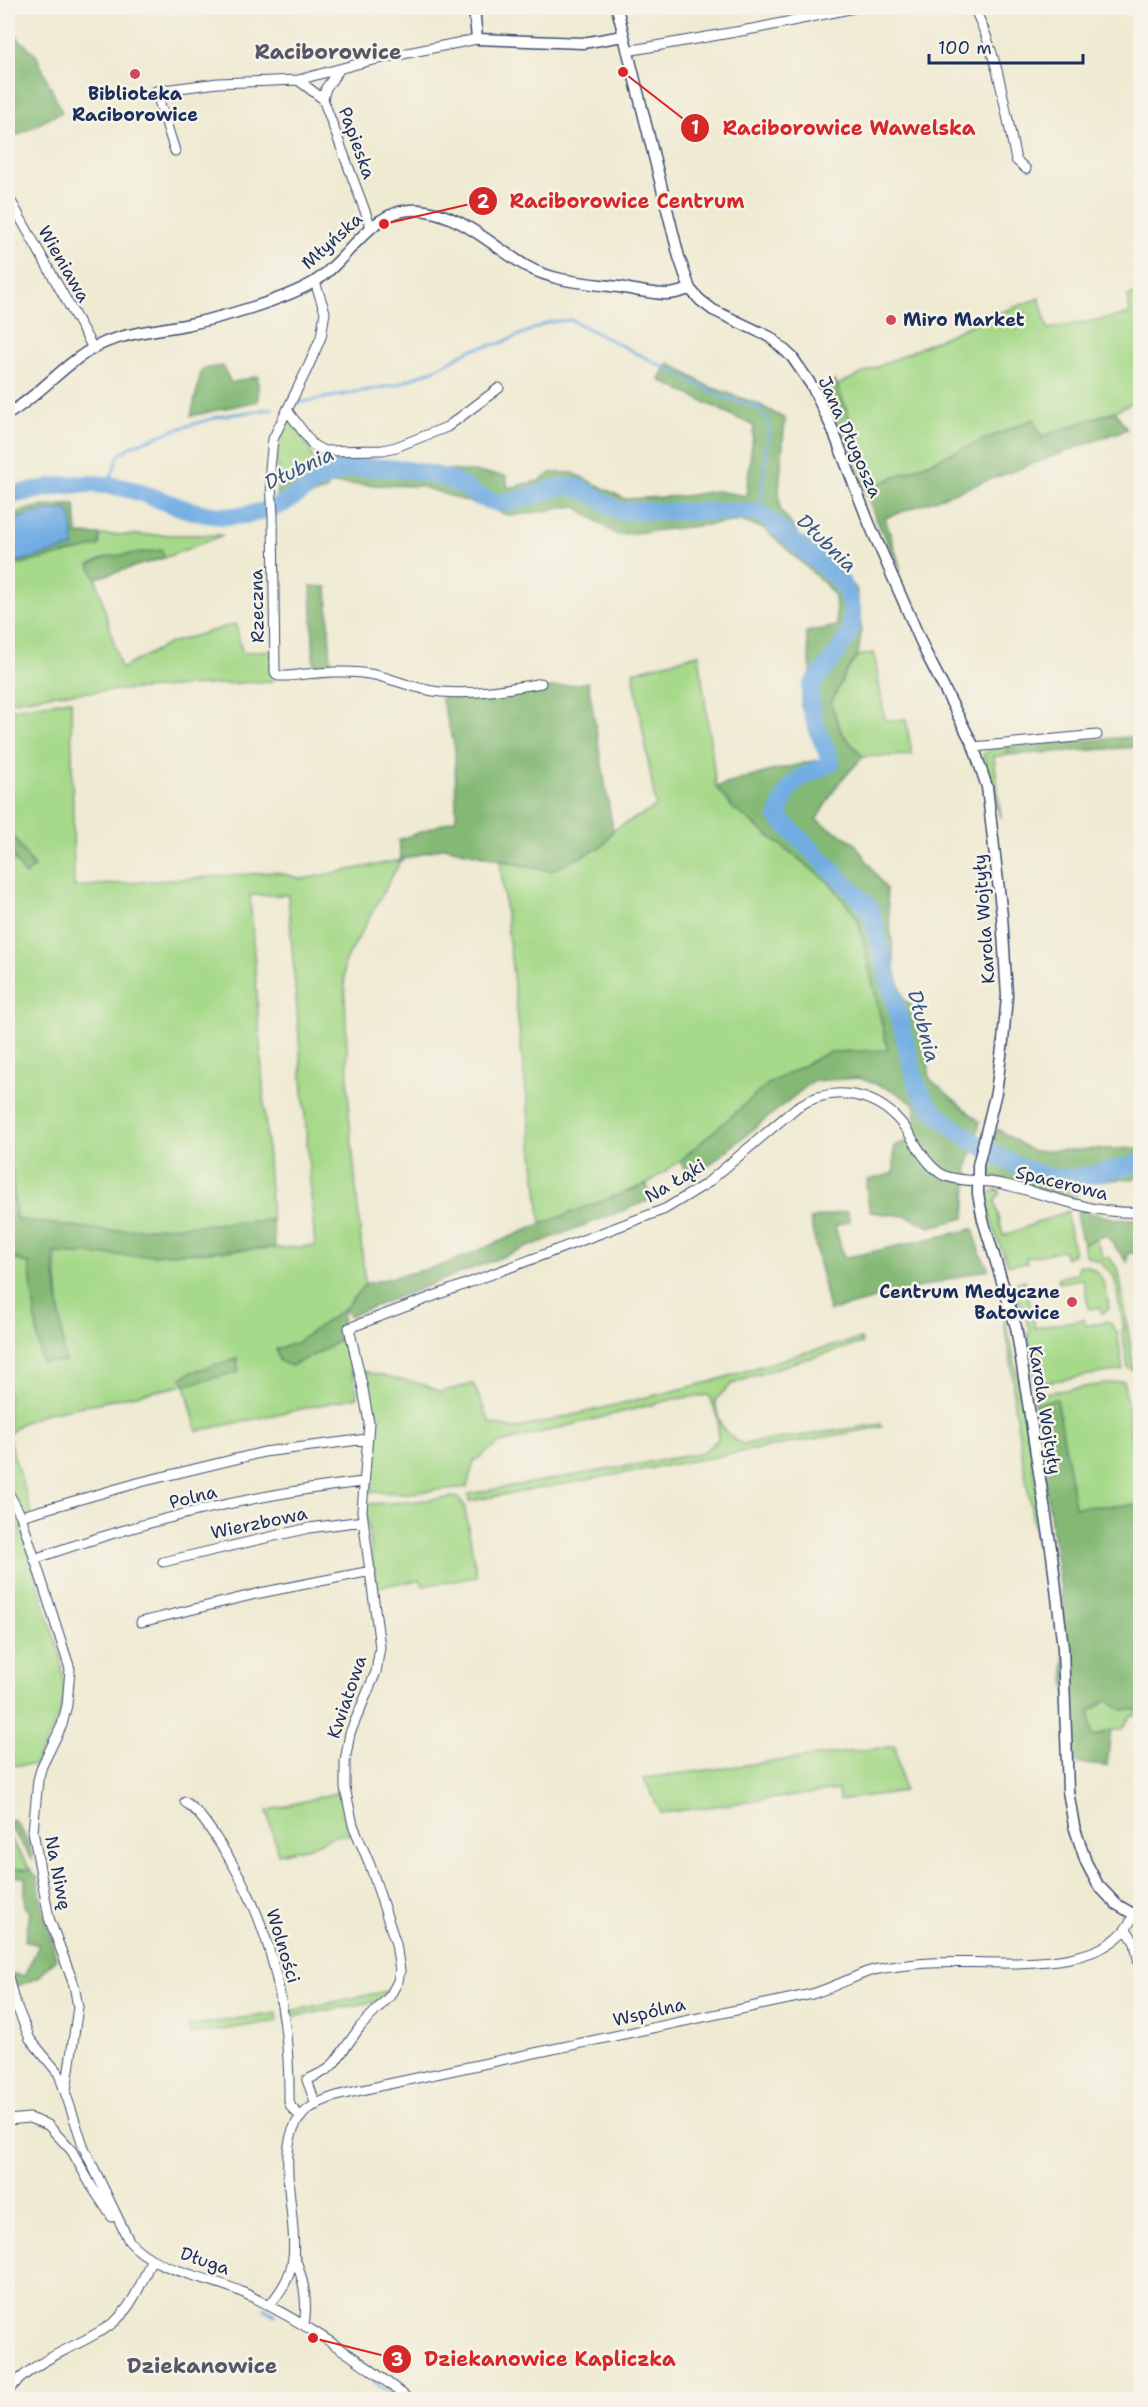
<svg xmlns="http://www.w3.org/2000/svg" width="1148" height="2407" viewBox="0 0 1148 2407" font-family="'Shantell Sans',sans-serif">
	<rect width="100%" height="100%" fill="#f7f3e8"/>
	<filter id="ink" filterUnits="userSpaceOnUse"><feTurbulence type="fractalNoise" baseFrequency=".0167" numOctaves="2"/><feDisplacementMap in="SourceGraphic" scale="12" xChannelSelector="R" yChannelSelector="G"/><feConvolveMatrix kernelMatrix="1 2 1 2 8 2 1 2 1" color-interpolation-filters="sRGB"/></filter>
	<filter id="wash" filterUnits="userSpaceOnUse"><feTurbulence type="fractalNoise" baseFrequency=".008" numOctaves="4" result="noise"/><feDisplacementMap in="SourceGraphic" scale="24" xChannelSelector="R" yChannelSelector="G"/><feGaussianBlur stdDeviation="1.35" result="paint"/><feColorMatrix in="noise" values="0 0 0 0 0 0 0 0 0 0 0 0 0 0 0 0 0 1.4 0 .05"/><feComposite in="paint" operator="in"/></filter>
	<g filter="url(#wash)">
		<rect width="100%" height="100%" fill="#efead2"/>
		<path fill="#a6d989" stroke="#608474" stroke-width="1.5" d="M1140 291V399L1115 411 1041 437 1033 419 876 485 837 385 991 316 1039 298 1048 329 1130 314 1128 297Z
			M285 422H293L309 447 316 468 277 492 275 484 279 480V466L275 465 277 441Z
			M100 535H223L164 558 161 550 107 557 89 565 96 578 121 669 170 643 236 624 242 653 272 650V681L55 694 8 702V567L99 546Z
			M874 653 885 720 906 719 912 755 863 757 841 732 831 703 846 672 858 656Z
			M699 654 716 787 733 808 831 884 858 919 888 1051 829 1052 768 1084 680 1161 647 1184 541 1224 500 861 551 871 603 846 613 830 656 807 633 672Z
			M71 700 74 887 275 872 303 879 401 860 344 964 349 1112 365 1284 345 1308 296 1343 326 1349 344 1337 358 1397 197 1431 185 1385 43 1414 20 1424 8 1435V1256L29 1264 41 1362H64L55 1253 132 1256 315 1246 288 895H250L272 1220 109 1231 15 1219 8 1130V849L25 875 34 867 8 828V710Z
			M1006 747 1007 755 994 756 1001 818 983 754 994 748Z
			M998 1189 1000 1192 995 1201 1003 1236 1068 1211C1065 1226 1075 1239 1073 1254L1066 1258 1063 1250 1026 1258 1027 1263 1008 1265 997 1238 986 1202 989 1193Z
			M1096 1239 1104 1259 1109 1257 1119 1271 1134 1371 1128 1368 1122 1330 1124 1329 1114 1276 1101 1263 1086 1255 1083 1244Z
			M1078 1265C1103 1266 1106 1287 1109 1308L1102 1314 1100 1307 1089 1309 1083 1279 1059 1283 1058 1278 1078 1273Z
			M1025 1280 1035 1328 1084 1319 1086 1326 1106 1321 1111 1323 1114 1331H1117L1123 1370 1035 1384 1028 1333 1031 1331 1014 1290V1284Z
			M1001 1306C1022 1382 1034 1461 1042 1539H1036L1014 1405 1012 1367Z
			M861 1339 862 1343 789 1364 732 1384 715 1400C719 1423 721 1434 743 1444L881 1424 882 1427 469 1501 468 1494 702 1453 718 1439V1419L709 1395 674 1399 500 1443 474 1461 467 1487 408 1493 371 1492 373 1424 363 1371 425 1385 440 1392 473 1384 491 1424 515 1429 710 1382 803 1353Z
			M1124 1381 1140 1505 1075 1507 1057 1399 1034 1403 1033 1395Z
			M8 1437 34 1520 20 1527 61 1658 64 1698 56 1723 34 1765H8Z
			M451 1497 459 1498 464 1505 477 1577 423 1586 421 1580 376 1587 365 1504 410 1502Z
			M1107 1700 1122 1710H1140V1714L1131 1716 1121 1730H1111L1092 1737 1090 1711Z
			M895 1746 904 1791 840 1800 838 1790 661 1813 644 1778Z
			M339 1792 351 1834 334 1836 310 1847 278 1854 267 1811Z
			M8 1839 11 1840 31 1870 8 1868Z
			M387 1991 383 2000 291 2017 290 2011Z
			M277 2013 278 2021 190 2035 189 2026Z"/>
		<path fill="#84b975" stroke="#50746a" stroke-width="1.5" d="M8 29 36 55 62 112 8 140Z
			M669 363 707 386 758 404 785 419 779 490 780 510 802 538 816 540 836 568 856 588 860 608 861 632 858 656 846 672 831 703 841 732 863 757 838 784 816 820 854 842 886 889 895 970 904 1000 923 1013 930 1079 980 1122 968 1166 965 1218 930 1227 907 1216 870 1212 866 1187 868 1180 894 1173V1146L913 1139 915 1105 894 1091 859 1078 813 1081 690 1180 680 1161 768 1084 829 1052 888 1050 858 919 831 884 733 808 716 787 771 771 822 759 801 706 803 689 812 677 806 632 837 626 835 596 825 584 765 529 741 521 617 535 575 506 512 516 420 486 331 484 326 490 277 510V492C298 479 319 462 344 460 371 457 414 464 441 469 463 472 485 472 506 476L508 488 539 481 551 473H573L625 499 684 496 716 491 746 496 754 426 659 380Z
			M223 366 231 383 258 376V401L191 416 202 369Z
			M835 381 876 485 1034 419 1041 437 1115 411 1127 429 885 518 901 570 877 521 824 395V387Z
			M75 504 77 534 100 535 99 546 8 567V515L37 507Z
			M162 550 164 558 96 578 89 565 107 557Z
			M311 586 327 587 331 669 314 672Z
			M588 682 613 830 603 846 551 871 444 847 401 860 399 840 456 819 455 748 441 698 495 697Z
			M1140 736V747L1007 755 1006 747Z
			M8 828 34 867 25 875 8 849Z
			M997 1129 1032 1151 1140 1148V1178L1095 1181 1079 1185 1075 1198 998 1179 986 1172Z
			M8 1130 16 1219 109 1231 272 1220 275 1248 132 1256 55 1253 53 1255 65 1362H41L29 1264 8 1256Z
			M647 1184 650 1200 349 1316 345 1309 342 1316 344 1337 326 1349 291 1366 279 1361 276 1349 296 1343 345 1308 365 1284 444 1265 541 1224Z
			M1078 1210 1117 1219H1140V1253H1128L1127 1262 1106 1235 1083 1244 1077 1220Z
			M848 1211 849 1221 835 1226 844 1258 973 1229 981 1255 989 1269 829 1311 810 1219Z
			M237 1358 239 1372 186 1385 181 1378 189 1373Z
			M1057 1399 1075 1507 1140 1505V1710H1122L1107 1700 1090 1711 1092 1737 1111 1730 1107 1766 1069 1763 1061 1591 1034 1403Z
			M8 1821H15C25 1833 31 1844 32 1859L12 1830 8 1828Z
			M8 1868 31 1870 37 1877 45 1917 56 1958 39 1977 13 1988 12 1974 24 1976 39 1945 25 1941 30 1912 25 1906V1877L8 1876Z"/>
		<path fill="#72ade3" stroke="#466ea0" stroke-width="1.5" d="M65 509 71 514 74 547 8 564V522L34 513Z"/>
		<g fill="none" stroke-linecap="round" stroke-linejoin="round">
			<path stroke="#72ade3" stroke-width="3" d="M297 403 396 385 440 367 470 350 501 343 549 322 571 320 721 396 760 408 769 423 760 512
				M108 485 119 455 130 447 171 431 221 416 272 409
				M265 2309 275 2315
				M329 2347 399 2400"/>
			<path stroke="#72ade3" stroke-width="18" d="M8 496C40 489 72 481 106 485 150 489 188 519 233 516 249 515 268 511 282 504 304 493 320 475 345 470 373 464 432 470 457 483 471 490 481 501 497 502 523 505 547 485 573 487 591 489 603 505 621 511L760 512 841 582C864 621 849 637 825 669 821 674 813 681 811 687 806 712 823 740 831 763 796 780 789 777 778 817L870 908 916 1082C919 1089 923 1097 927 1103 949 1131 1026 1178 1063 1178 1088 1178 1116 1168 1140 1163"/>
		</g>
	</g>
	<g filter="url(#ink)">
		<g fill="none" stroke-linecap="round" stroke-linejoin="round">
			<g stroke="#3b4b6f" stroke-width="11">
				<path id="minor" d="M974 8C998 55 1005 108 1016 160L1026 169
					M627 51 758 28 854 8
					M339 70 326 88 323 99 371 227
					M298 80 368 61 477 39
					M175 151 156 91 218 83 298 80 323 99
					M8 196 93 348
					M315 282 325 312 321 337 309 365 273 439 270 469 273 516 275 672 278 676H288C316 673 347 669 375 675 397 680 418 690 441 692 476 695 508 689 541 683
					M287 410 313 445 324 451 383 450 396 447 447 427 499 388
					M974 747 1097 735
					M8 1492 21 1516 70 1669 67 1705 62 1725 42 1766 38 1780 33 1831 49 1918 74 1985 78 2007 66 2091
					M21 1516 141 1482 264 1452 367 1439
					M34 1559C140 1522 252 1494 363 1482
					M163 1562 309 1528 363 1521
					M141 1622 260 1593 371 1571
					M185 1802C200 1812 210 1829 220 1844 271 1919 290 2012 289 2101L291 2107 301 2117
					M1126 1929 1135 1943 1140 1969
					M8 1976 13 1997 30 2039 59 2074 84 2148 129 2241C157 2273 207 2275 244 2293 304 2322 358 2358 410 2400
					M316 2105 307 2080 327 2070 335 2062 360 2027 390 1996 398 1981 400 1971 396 1944 370 1865 353 1825 345 1788V1761L350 1733 376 1672 380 1647 362 1511 369 1423 363 1389 349 1328 665 1209 706 1184 797 1107C835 1083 880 1093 906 1129 917 1145 926 1165 943 1175 957 1182 986 1180 1002 1184 1048 1194 1093 1215 1140 1212
					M8 2120 29 2118 48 2125 72 2151 92 2187 112 2217
					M294 2256C303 2277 308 2302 304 2325
					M269 2306C281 2291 291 2277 293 2257 299 2215 268 2137 310 2108 330 2094 361 2091 384 2085L812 1994C831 1988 849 1979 867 1972 882 1967 901 1966 917 1964 973 1956 1106 1983 1133 1916
					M8 2391C36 2358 74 2349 109 2326 130 2312 142 2283 151 2260
					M304 2398 306 2400
					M204 2400H219"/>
			</g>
			<g stroke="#3b4b6f" stroke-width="13">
				<path id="tertiary" d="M474 8 477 39 583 43 623 36
					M617 8 679 257 690 289 700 300 713 310 770 337 792 357 812 386 832 428 869 523 926 653 973 745 987 787 1002 916 1007 996 1003 1041 996 1092 978 1165V1194L983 1220 1016 1327 1052 1555 1063 1648 1068 1791 1074 1826 1086 1862 1098 1885 1116 1904 1140 1918
					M8 414C42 394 69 357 106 342 131 332 159 330 185 325 220 318 284 300 314 282 350 260 371 206 419 210 460 213 492 246 526 266 554 282 587 283 619 287 635 290 652 294 668 294 675 294 683 291 690 289"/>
			</g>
			<use href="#minor" stroke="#fff" stroke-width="9"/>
			<use href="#tertiary" stroke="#fff" stroke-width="10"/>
		</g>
	</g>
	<g fill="#d1495b" stroke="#f7f3e8" stroke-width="2">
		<circle cx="135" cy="74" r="6"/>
		<circle cx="891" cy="320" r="6"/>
		<circle cx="1072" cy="1302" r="6"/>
	</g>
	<g text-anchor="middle" stroke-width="5" stroke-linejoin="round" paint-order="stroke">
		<g font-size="18" font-weight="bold" fill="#1b2f5e" stroke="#f7f3e8">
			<text x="135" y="100">Biblioteka<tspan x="135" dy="21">Raciborowice</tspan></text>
			<text x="903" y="326" text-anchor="start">Miro Market</text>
			<text x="1060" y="1298" text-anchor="end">Centrum Medyczne<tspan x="1060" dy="21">Batowice</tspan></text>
		</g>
		<g font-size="18" fill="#1b2f5e" stroke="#f7f3e8">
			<text transform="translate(357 143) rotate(70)" y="6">Papieska</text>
			<text transform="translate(332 241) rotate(-42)" y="6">Młyńska</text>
			<text transform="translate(64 264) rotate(60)" y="6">Wieniawa</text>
			<text transform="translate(850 437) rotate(66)" y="6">Jana Długosza</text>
			<text transform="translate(257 606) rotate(-91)" y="6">Rzeczna</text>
			<text transform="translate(984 919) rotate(-94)" y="6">Karola Wojtyły</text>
			<text transform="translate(675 1181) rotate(-31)" y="6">Na Łąki</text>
			<text transform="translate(1062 1183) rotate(14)" y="6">Spacerowa</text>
			<text transform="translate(1045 1410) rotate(81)" y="6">Karola Wojtyły</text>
			<text transform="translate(193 1497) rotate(-14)" y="6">Polna</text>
			<text transform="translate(259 1523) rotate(-12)" y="6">Wierzbowa</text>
			<text transform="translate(347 1697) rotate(-71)" y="6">Kwiatowa</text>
			<text transform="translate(58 1873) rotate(79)" y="6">Na Niwę</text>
			<text transform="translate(283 1946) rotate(73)" y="6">Wolności</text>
			<text transform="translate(649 2012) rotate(-13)" y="6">Wspólna</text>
			<text transform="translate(205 2261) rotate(19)" y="6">Długa</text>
		</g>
		<g font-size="20" font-style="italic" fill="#355586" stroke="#f7f3e8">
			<text transform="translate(299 468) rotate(-25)" y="7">Dłubnia</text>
			<text transform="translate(827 543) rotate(44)" y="7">Dłubnia</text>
			<text transform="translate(924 1026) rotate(75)" y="7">Dłubnia</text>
		</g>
		<g font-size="21" font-weight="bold" fill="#565768" stroke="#f7f3e8">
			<text x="328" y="59">Raciborowice</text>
			<text x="202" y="2373">Dziekanowice</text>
		</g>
	</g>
	<path fill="none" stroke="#d62828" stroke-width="2" d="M623 72L695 128M384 224L483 201M313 2338L397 2359"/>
	<g fill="#d62828" stroke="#f7f3e8" stroke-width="2">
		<circle cx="623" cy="72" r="6"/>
		<circle cx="384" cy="224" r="6"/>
		<circle cx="313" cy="2338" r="6"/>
		<circle cx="695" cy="128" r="15"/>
		<circle cx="483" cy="201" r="15"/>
		<circle cx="397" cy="2359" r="15"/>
	</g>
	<g font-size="18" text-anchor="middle" font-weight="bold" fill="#fff">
		<text x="695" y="134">1</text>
		<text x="483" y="208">2</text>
		<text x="397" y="2366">3</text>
	</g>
	<g font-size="20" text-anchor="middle" font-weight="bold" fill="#d62828" stroke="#f7f3e8" stroke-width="5" stroke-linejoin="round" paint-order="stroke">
		<text x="849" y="135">Raciborowice Wawelska</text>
		<text x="627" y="208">Raciborowice Centrum</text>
		<text x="550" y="2366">Dziekanowice Kapliczka</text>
	</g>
	<rect width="1148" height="2407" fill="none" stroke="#f7f3e8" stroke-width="30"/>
	<path d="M929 54v9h154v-9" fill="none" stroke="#1b2f5e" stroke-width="3"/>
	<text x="938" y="54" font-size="18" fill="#1b2f5e" stroke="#f7f3e8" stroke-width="4.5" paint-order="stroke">100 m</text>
</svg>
